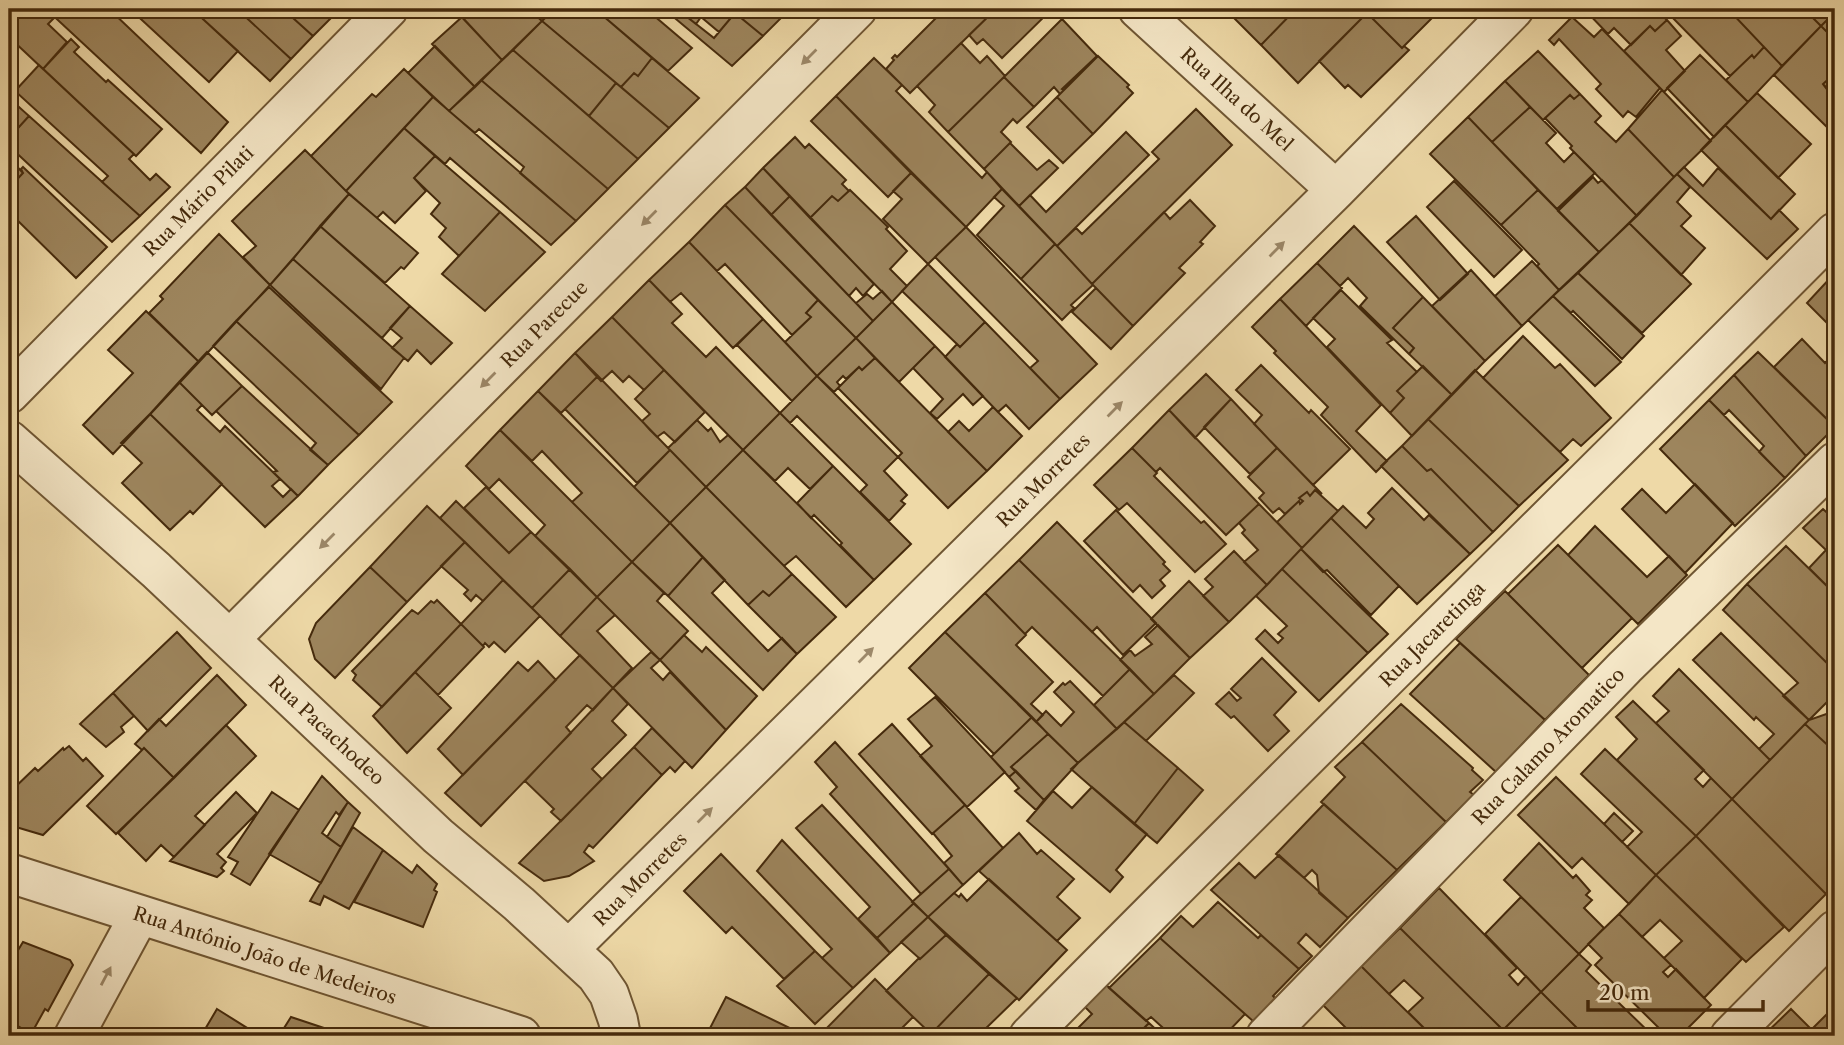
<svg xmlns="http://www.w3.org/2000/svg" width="1844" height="1045" viewBox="0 0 1844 1045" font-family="'Libre Caslon Text',serif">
	<rect width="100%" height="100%" fill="#eed9a7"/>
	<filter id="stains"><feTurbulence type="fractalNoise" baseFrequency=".00286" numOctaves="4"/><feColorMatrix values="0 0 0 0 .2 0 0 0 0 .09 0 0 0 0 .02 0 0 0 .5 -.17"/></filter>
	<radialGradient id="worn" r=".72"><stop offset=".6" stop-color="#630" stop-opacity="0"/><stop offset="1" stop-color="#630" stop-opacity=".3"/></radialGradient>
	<path fill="#9d855d" stroke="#452a0c" stroke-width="2" d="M16 9H46L55 17 48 24 67 42 43 69 9 37V16Z
		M46 9H109L228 122 201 153Z
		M130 9H192L238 51 209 82Z
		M192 9H237L291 59 270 81Z
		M237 9H283L313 36 291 59Z
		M283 9H340L313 36Z
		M458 9H529L542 21 502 60 456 11Z
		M529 9H554L542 21Z
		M554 9H595L652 58 638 76 634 73 621 87 542 21Z
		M595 9H656L652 14 692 48 668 71Z
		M664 9H677L714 38 735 13 763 36 732 66Z
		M677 9H730L735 13 719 32 701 17 696 24Z
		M730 9H790L763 36Z
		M945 9H996L910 93 886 69 894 60 892 58 895 55 897 57Z
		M996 9H1052L1002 58 983 39 977 44 969 35Z
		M1225 9H1296L1261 45Z
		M1296 9H1363L1367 13 1298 83 1261 45Z
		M1371 9H1441L1402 48 1367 13Z
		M1584 9H1655L1667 20 1655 31 1650 26 1631 45 1614 28 1608 34Z
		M1664 9H1728L1764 47 1754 58 1752 55 1730 76Z
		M1728 9H1804L1821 26 1782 66Z
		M1804 9H1835V12L1821 26Z
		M1835 12V40L1821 26Z
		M1367 13 1402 48 1404 46 1409 50 1361 97 1348 85 1345 88 1319 61Z
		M462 17 502 60 475 87 432 44Z
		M1572 17 1594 37 1602 29 1660 88 1636 117 1628 111 1623 117 1596 89 1601 84 1559 39 1554 45 1549 40Z
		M1062 19 1097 56 1062 89 1064 90 1060 94 1054 87 1034 107 1004 77Z
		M1667 20 1681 36 1666 50 1685 71 1664 92 1624 51 1650 26 1655 31Z
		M542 21 616 83 589 116 513 50Z
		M1821 26 1835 40V73L1823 84 1835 100V129L1832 132 1774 75Z
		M71 39 79 47 74 52 106 82 108 80 162 129 136 156 43 69Z
		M961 43 980 63 987 56 1005 76 948 132 929 112 935 105 917 86Z
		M435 46 475 87 449 111 408 73Z
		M1764 47 1782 66 1748 102 1726 80 1752 55 1754 58Z
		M513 50 638 159 608 189 481 80Z
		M1538 51 1580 94 1574 99 1570 95 1543 120 1505 81Z
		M1700 55 1748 102 1714 137 1667 88Z
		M1098 56 1129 85 1127 87 1133 93 1093 134 1057 97Z
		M652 58 699 98 669 128 621 87 634 73 638 76Z
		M874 58 902 85 896 91 982 178 987 172 1002 189 966 227 836 96Z
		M39 65 134 154 129 159 150 180 156 174 170 187 140 216 102 182 108 176 15 91Z
		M404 69 433 97 346 191 311 156 372 94 376 97Z
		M1835 73V97L1823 84Z
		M1004 77 1034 107 1017 123 1013 119 1001 132 1011 142 984 169 948 132Z
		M481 80 608 189 576 221 520 173 524 167 479 129 475 133 449 111Z
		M1505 81 1530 107 1492 142 1468 117Z
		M616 83 669 128 638 159 589 116Z
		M1662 90 1711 141 1674 177 1628 129Z
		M1757 93 1811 144 1778 178 1725 125Z
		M1580 94 1601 116 1595 122 1616 142 1628 129 1674 177 1637 216 1570 148 1572 146 1545 118 1570 95 1574 99Z
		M836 96 911 173 888 197 811 121Z
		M433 97 576 221 551 245 450 158 445 164 404 128Z
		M1057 97 1093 134 1063 163 1027 127Z
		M9 98 29 116 9 138Z
		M1530 107 1556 133 1546 143 1564 162 1574 152 1595 173 1557 209 1492 142Z
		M1196 109 1232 145 1092 284 1057 246 1076 228 1082 234 1159 159 1152 152Z
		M29 116 140 216 112 242 9 146V138Z
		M1468 117 1538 190 1501 225 1430 154Z
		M1725 125 1795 194 1771 219 1701 150Z
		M404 128 435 156 414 178 426 191 395 223 383 212 377 218 346 191Z
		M1126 132 1149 155 1057 246 1019 206 1030 195 1046 212Z
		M795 137 805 148 809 144 846 180 842 184 849 191 838 201 832 196 810 218 763 168Z
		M1010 143 1037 170 1049 160 1058 168 1019 206 984 169Z
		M305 150 349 194 270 285 243 257 256 246 232 221Z
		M435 156 500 212 459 256 439 237 446 228 431 214 440 203 414 178Z
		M9 158 23 173 9 188Z
		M23 167 107 247 76 278 9 212V188L23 173 21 169Z
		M1684 167 1703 186 1718 168 1771 219 1779 210 1798 229 1767 259 1677 174Z
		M763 168 790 196 771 215 745 187Z
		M911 173 966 227 928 264 883 219 902 199 893 191Z
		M1677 174 1690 187 1677 202 1691 216 1681 226 1705 248 1681 275 1629 223Z
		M1593 177 1598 183 1602 180 1637 216 1599 252 1558 211Z
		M1454 181 1522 250 1494 277 1427 207Z
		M745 187 873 321 856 338 725 205Z
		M1002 189 1055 244 1021 279 977 235 1004 206 994 197Z
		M850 190 888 227 886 229 907 251 890 269 907 286 892 302 810 218 832 196 838 201Z
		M1538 190 1599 252 1559 290 1537 266 1539 264 1501 225Z
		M349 194 418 253 404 269 401 267 385 283 320 226Z
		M790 196 874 284 863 296 856 288 849 296 771 215Z
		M1190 200 1215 226 1200 242 1203 244 1179 268 1185 273 1133 326 1092 284 1164 212 1170 219Z
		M725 205 818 300 806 313 811 317 792 335 725 264 717 271 689 242Z
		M500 212 545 252 485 311 442 274Z
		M1416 216 1468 274 1440 300 1387 242Z
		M1629 223 1691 284 1642 333 1578 273Z
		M320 226 410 306 382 338 293 259Z
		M1354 226 1423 297 1393 328 1414 348 1409 354 1360 306 1367 298 1348 278 1340 286 1317 263Z
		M966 227 1097 364 1060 399 1030 368 1038 361 935 257Z
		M219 234 270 285 199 362 149 313 163 299 160 296Z
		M689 242 763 319 733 348 681 293 670 302 649 280Z
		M1055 244 1093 285 1071 305 1074 308 1062 320 1021 279Z
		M293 259 404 358 381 389 270 285Z
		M1532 261 1559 290 1522 326 1495 296Z
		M1317 263 1342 288 1306 326 1280 299Z
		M928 264 985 322 960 347 902 291Z
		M1471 270 1522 326 1485 361 1432 306Z
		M1578 273 1644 336 1622 359 1573 311 1571 313 1553 296Z
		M1833 275 1835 277V331L1807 303Z
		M649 280 682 314 672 323 706 357 716 347 780 413 743 450 612 317Z
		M269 287 392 402 359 435 236 321Z
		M1096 288 1133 326 1111 349 1072 312Z
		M1341 290 1392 340 1387 343 1417 372 1397 391 1404 398 1390 413 1327 347 1335 339 1313 318Z
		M882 291 892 302 873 321 856 303 867 294 873 299Z
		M1553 296 1621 362 1595 386 1528 320Z
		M1423 297 1485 361 1452 395 1409 354 1414 348 1393 328Z
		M1280 299 1381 405 1356 431 1387 461 1376 472 1321 415 1328 407 1274 353 1276 351 1252 327Z
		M818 300 856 338 817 376 785 342 811 317 806 313Z
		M892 302 935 346 899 382 856 338Z
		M410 306 452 343 431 364 417 350 408 361 392 348 402 338 390 328Z
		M146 311 199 362 113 454 83 425 133 373 108 350Z
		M612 317 664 370 644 390 629 376 623 382 612 371 601 381 575 353Z
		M763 319 817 376 792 401 737 345Z
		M236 321 359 435 328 465 310 450 316 443 213 346Z
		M985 322 1060 399 1029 429 1006 405 998 412 945 357 957 344 960 347Z
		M1523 336 1555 368 1560 364 1611 418 1581 446 1573 439 1560 452 1483 378Z
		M856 338 875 358 862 370 859 367 846 379 843 376 837 382 840 386 834 392 817 376Z
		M1802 339 1825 363 1835 353V427L1774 367Z
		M935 346 983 396 973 405 963 394 937 419 930 413 943 399 913 368Z
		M207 352 242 386 212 415 179 382Z
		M1758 352 1835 427 1806 456 1734 375Z
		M575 353 598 376 561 413 538 391Z
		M875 358 987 471 948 508 898 457 902 453 838 388 859 367 862 370Z
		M1261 365 1309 413 1311 410 1350 449 1313 485 1254 424 1262 415 1236 390Z
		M1423 366 1452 395 1412 436 1390 413 1404 398 1397 391Z
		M664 370 705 412 675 442 664 432 657 437 650 430 642 421 650 414 635 399Z
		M1475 370 1568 460 1519 506 1428 419Z
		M1206 374 1231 399 1195 438 1169 410Z
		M1734 375 1806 456 1785 478 1759 452 1764 446 1729 410 1724 415 1709 400Z
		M598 376 670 450 637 483 565 409Z
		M817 376 898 457 884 471 907 495 901 501 905 504 889 521 860 492 867 485 797 416 790 423 780 413Z
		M179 382 202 405 197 410 220 432 225 426 280 479 272 486 283 497 291 489 298 496 265 527 150 414Z
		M242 386 328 465 298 496 273 472 277 471 216 411Z
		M538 391 670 523 632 562 572 502 582 493 542 451 532 461 500 430Z
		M1231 399 1277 448 1250 474 1204 427Z
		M1709 400 1785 478 1735 526 1660 449Z
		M993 407 1022 436 987 471 948 432 959 421 969 431Z
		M1169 410 1259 504 1226 535 1160 468 1156 472 1132 448Z
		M780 413 833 466 810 489 788 468 775 481 743 450Z
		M150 414 222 484 193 514 190 511 170 530 122 483 142 463 121 443Z
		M1428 419 1519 506 1493 532 1431 469 1427 471 1402 446Z
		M697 420 708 431 711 428 720 442 728 435 743 450 706 487 668 448Z
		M500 430 632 562 597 597 535 536 545 525 499 479 489 489 466 466Z
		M1402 446 1427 471 1431 469 1493 532 1470 554 1381 466Z
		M1132 448 1157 473 1154 476 1201 523 1204 521 1226 544 1195 572 1127 503 1119 510 1094 485Z
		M1277 448 1322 494 1315 490 1310 496 1307 492 1299 498 1303 501 1300 504 1299 501 1285 514 1279 508 1273 513 1259 498 1264 493 1248 477Z
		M670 450 706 487 670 523 634 487Z
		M743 450 874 580 846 607 796 556 784 566 706 487Z
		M833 466 911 544 874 580 840 545 842 543 814 515 811 518 797 503Z
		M1695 484 1733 523 1685 573 1622 509 1642 489 1666 513Z
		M486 487 531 532 509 553 464 508Z
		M706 487 792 574 769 596 763 591 748 605 670 523Z
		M1392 488 1424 520 1429 515 1470 554 1417 604 1331 518 1343 506 1366 528 1374 519 1368 513Z
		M1315 490 1338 511 1302 548 1277 522 1299 501 1300 504 1303 501 1299 498 1307 492 1310 496Z
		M456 501 509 553 531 532 570 569 532 608 440 518Z
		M1259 504 1302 548 1267 585 1244 562 1258 550 1242 533 1245 530 1239 523Z
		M427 506 465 542 407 602 370 567Z
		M1823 509 1835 520V594L1809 568 1826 550 1803 528Z
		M1116 510 1165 562 1163 564 1170 571 1160 580 1165 586 1152 598 1140 585 1133 592 1084 541Z
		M1331 518 1399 586 1371 615 1327 570 1323 572 1301 549Z
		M1057 522 1156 623 1123 655 1097 627 1092 632 1019 560Z
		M670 523 703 557 668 596 632 562Z
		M1595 526 1647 577 1669 556 1687 575 1638 624 1568 555Z
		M465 542 503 580 483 601 476 595 471 601 464 594 468 590 441 566Z
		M1558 545 1632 618 1582 668 1508 594Z
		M1786 546 1835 594V671L1747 584Z
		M1301 549 1388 634 1368 653 1282 569Z
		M1234 551 1267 585 1229 622 1203 596 1213 587 1205 579Z
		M703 557 725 580 712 593 768 651 782 638 797 654 763 690 668 596Z
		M1019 560 1130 669 1103 696 1032 627 1025 634 985 593Z
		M632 562 664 593 657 601 688 631 660 660 597 597Z
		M370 567 407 602 335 678 315 659 309 639 316 623Z
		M570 569 597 597 560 636 532 608Z
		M1282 569 1368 653 1319 701 1256 639 1265 630 1278 643 1283 638 1278 634 1287 626 1256 596Z
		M792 574 836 617 797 654 748 605 763 591 769 596Z
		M503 580 540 616 505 652 494 642 489 647 485 643 483 646 461 624Z
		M1189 581 1229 622 1190 658 1151 619Z
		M1747 584 1835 671V694L1809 720 1783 696 1798 683 1723 610Z
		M1505 591 1589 675 1545 720 1456 639Z
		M985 593 1026 635 1016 645 1053 682 1031 704 1043 715 1036 722 945 632Z
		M597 597 615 615 597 631 632 668 613 688 560 636Z
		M437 600 461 624 382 707 353 680 356 675 352 671 412 610 418 614 431 601 434 603Z
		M461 624 484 647 438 695 415 672Z
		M1158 625 1190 658 1154 694 1120 660 1130 650 1135 656 1152 644 1145 637Z
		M177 632 211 668 148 731 113 693Z
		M945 632 1032 717 994 754 909 668Z
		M1721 633 1809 720 1770 760 1759 749 1774 734 1756 717 1754 720 1693 660Z
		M684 635 702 652 706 647 757 696 726 730 660 660Z
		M1460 643 1545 720 1496 772 1410 694Z
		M651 652 660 660 651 668 663 680 670 672 726 730 692 768 613 688Z
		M580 655 613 688 593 710 587 705 566 727 571 733 481 826 445 793Z
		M1262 658 1296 692 1274 715 1289 731 1268 751 1234 716 1231 718 1216 704 1229 692 1237 701 1241 698 1231 689Z
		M538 661 556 680 463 775 438 749 518 662 528 671Z
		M1130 669 1154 694 1117 729 1094 705Z
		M1679 669 1770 760 1732 799 1656 723 1669 711 1653 696Z
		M415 672 451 708 407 753 373 716Z
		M217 675 246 705 174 778 144 748 142 750 135 744 159 719 166 726Z
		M1174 675 1194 693 1146 741 1124 722Z
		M1070 681 1117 729 1078 763 1036 722 1046 711 1061 726 1074 712 1054 692 1063 683 1065 685Z
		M613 688 628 704 612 721 626 735 592 769 602 779 561 821 551 812 554 809 525 781Z
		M113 693 134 716 121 727 124 732 106 747 80 724Z
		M935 697 1005 772 967 807 920 756 932 746 908 719Z
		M1633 701 1704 770 1695 779 1703 787 1711 778 1732 799 1696 836 1617 760 1637 739 1616 717Z
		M1401 704 1473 768 1472 770 1483 780 1470 792 1474 795 1446 822 1362 742Z
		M1835 711V752L1805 724 1809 720Z
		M1032 717 1048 734 1011 767 1016 771 1009 777 991 757Z
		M1124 722 1178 768 1134 824 1071 769Z
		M892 724 965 805 932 834 859 754Z
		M1805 724 1835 752V846L1832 850 1835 853V885L1826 894 1732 799Z
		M226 725 256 756 195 816 205 825 174 857 161 845 146 861 118 833Z
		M652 728 685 761 675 772 670 767 662 775 634 747Z
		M1048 734 1078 763 1044 800 1011 767Z
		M835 742 949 869 921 894 830 794 837 787 815 762Z
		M1362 742 1446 822 1397 870 1321 802 1345 777 1335 767Z
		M69 746 83 761 86 758 103 776 43 835 9 825V793L35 768 38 771 63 748 64 750Z
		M634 747 662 775 593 848 589 845 584 852 594 861 569 876 544 881 519 863Z
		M144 748 174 778 116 834 87 806Z
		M1605 749 1696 836 1656 875 1627 847 1642 832 1581 774Z
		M1178 768 1203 790 1157 843 1134 824Z
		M1016 771 1044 800 1036 810 1015 791 1019 788 1009 777Z
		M322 776 348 802 339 815 336 812 322 833 341 847 321 883 269 854Z
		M1556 777 1656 875 1629 904 1582 858 1572 868 1518 815Z
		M1092 787 1147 834 1116 870 1123 877 1110 892 1027 821 1053 791 1072 808Z
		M236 792 257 813 217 854 226 862 221 868 224 871 217 877 170 861Z
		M272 792 299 810 250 885 231 874 238 862 228 857Z
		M1732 799 1826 894 1789 931 1696 836Z
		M348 802 360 813 341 847 327 837Z
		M1324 804 1397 870 1348 918 1319 893 1317 875 1312 870 1304 878 1276 854Z
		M822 805 914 903 877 938 858 919 870 907 796 828Z
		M965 805 1003 848 963 885 944 863 952 856 933 833Z
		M1614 813 1633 831 1622 842 1604 824Z
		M353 827 383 850 349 909 324 896 320 905 310 901Z
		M1019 833 1037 854 1041 850 1074 879 1057 897 1080 918 1057 941 979 871Z
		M1696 836 1784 927 1746 962 1656 875Z
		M782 840 890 953 853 988 822 958 832 949 757 871Z
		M1539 843 1573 878 1576 875 1590 891 1586 895 1592 900 1584 908 1604 928 1579 954 1504 880Z
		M383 850 412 873 417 865 437 884 434 890 437 892 423 927 354 902Z
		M721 854 815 951 784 979 732 927 726 933 684 891Z
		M1279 855 1348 918 1320 947 1306 934 1298 943 1312 956 1299 969 1211 890 1239 863 1255 878Z
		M949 869 963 885 928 917 912 902Z
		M1656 875 1742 959 1704 998 1664 958 1682 941 1660 920 1642 937 1619 914Z
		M989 879 1067 950 1019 1000 928 917 954 893 959 897 961 894 967 901Z
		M1439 888 1517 968 1509 975 1518 985 1526 976 1541 992 1503 1030 1400 928Z
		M1521 897 1579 954 1541 992 1485 934Z
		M1218 902 1258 938 1261 935 1299 969 1273 996 1277 1000 1254 1022 1160 938 1181 916 1193 927Z
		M914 903 928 917 890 953 877 938Z
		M1619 914 1671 965 1663 972 1668 977 1676 969 1711 1005 1680 1036H1667L1595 965 1602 958 1588 944Z
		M928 917 946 935 920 959 901 942Z
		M1400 928 1503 1030 1497 1036H1432L1408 1012 1423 998 1404 980 1389 994 1361 966Z
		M946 935 989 974 931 1034 886 991 919 958 920 959Z
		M1160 938 1245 1014 1224 1036H1172L1151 1017 1146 1021 1109 988Z
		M23 942 70 960 73 965 48 1011 45 1009 30 1036 19 1032 21 1028 9 1021V965Z
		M815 951 853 988 815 1024 777 986Z
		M1579 954 1591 965 1586 971 1653 1036H1585L1541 992Z
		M1361 966 1389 994 1432 1036H1371L1362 1028 1354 1036 1323 1005Z
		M989 974 1017 998 978 1036H933L931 1034Z
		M875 979 913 1017 894 1036H819Z
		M1105 984 1149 1023 1136 1036H1070L1092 1014 1084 1006Z
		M1541 992 1585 1036H1508L1503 1030Z
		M726 997 804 1035 706 1036Z
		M1835 1006V1036H1818L1811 1030Z
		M217 1009 260 1036H201Z
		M1791 1009 1818 1036H1763Z
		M291 1017 348 1036H279Z
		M9 1021 21 1028 16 1036H9Z
		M1149 1023 1163 1036H1136Z"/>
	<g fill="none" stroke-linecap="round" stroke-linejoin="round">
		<g stroke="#6f5633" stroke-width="42">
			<path id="minor" d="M1138 9 1336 190
				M9 394 388 9
				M9 440 156 570 438 836 519 904 596 975 609 994 618 1020 621 1036
				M230 639 857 9
				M569 949 1336 190 1514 9
				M74 1036 139 916
				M1029 1036C1295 766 1568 501 1835 232
				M1266 1036 1625 667 1835 462
				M1730 1036 1835 930"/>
		</g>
		<g stroke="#6f5633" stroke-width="42">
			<path id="tertiary" d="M9 873 521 1036"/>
		</g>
		<use href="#minor" stroke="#f4e6c6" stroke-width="38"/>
		<use href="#tertiary" stroke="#f4e6c6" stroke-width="38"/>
	</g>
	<defs><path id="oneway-solid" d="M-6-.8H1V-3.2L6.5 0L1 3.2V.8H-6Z" transform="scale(1.75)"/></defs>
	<g fill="#9c8869">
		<use href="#oneway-solid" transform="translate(809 57) rotate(135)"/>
		<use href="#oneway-solid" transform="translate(649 218) rotate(135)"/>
		<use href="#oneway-solid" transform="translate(1277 249) rotate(-45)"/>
		<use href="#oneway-solid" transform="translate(488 380) rotate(135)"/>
		<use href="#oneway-solid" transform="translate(1115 409) rotate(-45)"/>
		<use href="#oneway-solid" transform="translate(327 541) rotate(135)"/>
		<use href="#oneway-solid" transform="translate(866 655) rotate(-45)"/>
		<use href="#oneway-solid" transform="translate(705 815) rotate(-45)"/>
		<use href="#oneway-solid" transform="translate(106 976) rotate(-62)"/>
	</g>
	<g text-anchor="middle" stroke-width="5" stroke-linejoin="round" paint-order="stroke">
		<g font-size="19" fill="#452a0c" stroke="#f4e6c6">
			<text transform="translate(1237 99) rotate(42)" y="7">Rua Ilha do Mel</text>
			<text transform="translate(198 201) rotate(-45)" y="7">Rua Mário Pilati</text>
			<text transform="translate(544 324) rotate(-45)" y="7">Rua Parecue</text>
			<text transform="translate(1043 480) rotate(-45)" y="7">Rua Morretes</text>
			<text transform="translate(1432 634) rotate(-45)" y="7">Rua Jacaretinga</text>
			<text transform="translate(327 730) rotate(43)" y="7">Rua Pacachodeo</text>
			<text transform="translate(1548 746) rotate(-46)" y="7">Rua Calamo Aromatico</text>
			<text transform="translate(640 879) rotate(-45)" y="7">Rua Morretes</text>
			<text transform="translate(265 955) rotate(18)" y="7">Rua Antônio João de Medeiros</text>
		</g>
	</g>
	<rect width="1844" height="1045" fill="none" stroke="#eed9a7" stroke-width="35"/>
	<rect x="10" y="10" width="1823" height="1024" fill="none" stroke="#452a0c" stroke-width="3.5"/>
	<rect x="18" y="18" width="1809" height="1010" fill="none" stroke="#452a0c" stroke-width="2"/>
	<path d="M1588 1000v10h175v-10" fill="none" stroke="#452a0c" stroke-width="3.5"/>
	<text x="1599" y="1000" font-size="21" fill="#452a0c" stroke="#f4e6c6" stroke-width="5" paint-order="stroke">20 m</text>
	<rect width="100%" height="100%" filter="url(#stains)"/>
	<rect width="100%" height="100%" fill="url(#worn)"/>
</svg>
